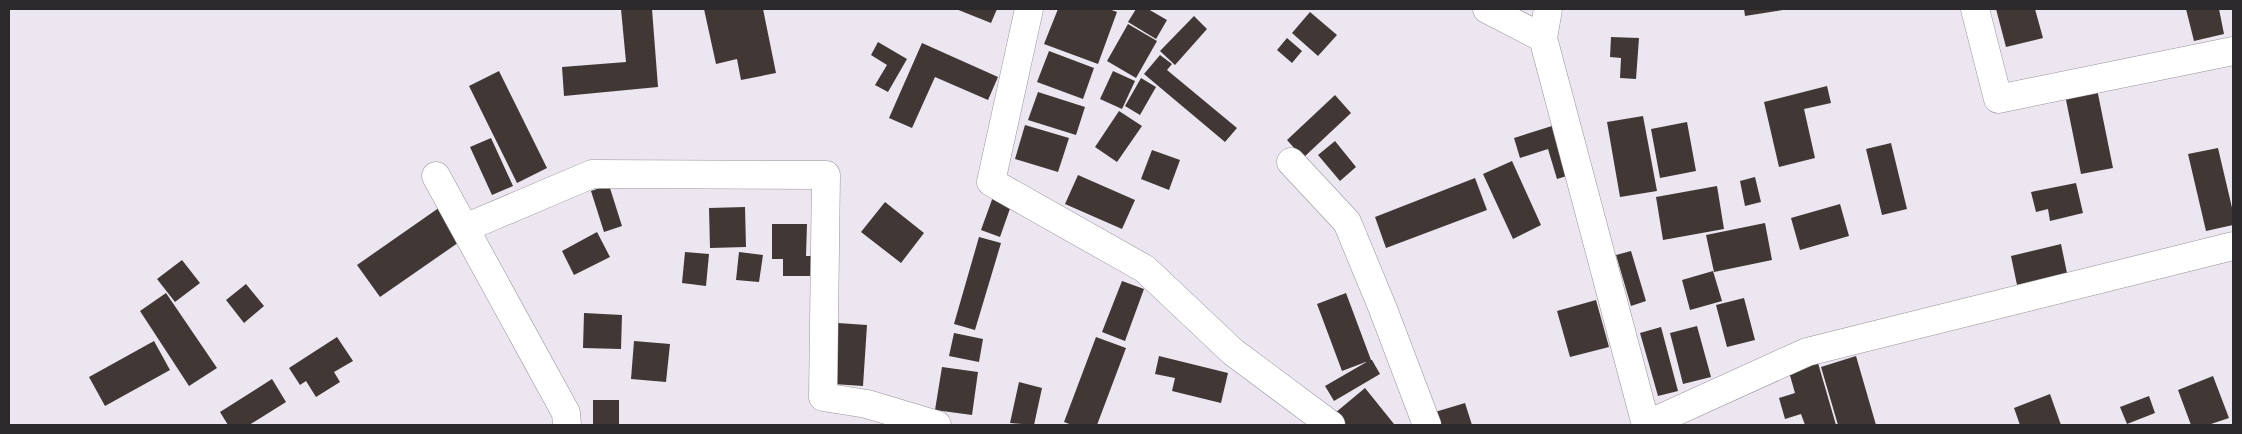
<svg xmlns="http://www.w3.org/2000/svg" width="2242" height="434" viewBox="0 0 2242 434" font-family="Quicksand,sans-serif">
	<rect width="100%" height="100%" fill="#ebe6f0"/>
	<path fill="#413835" d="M621 9H652L658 87 564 96 562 67 626 62Z
		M704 9H763L776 73 741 80 737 59 716 64Z
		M956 9H997L991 23Z
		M1058 9H1109L1117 12 1098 64 1044 44Z
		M1136 9H1148L1167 20 1156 39 1128 22Z
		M1744 9H1783V10L1745 16Z
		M1996 9H2035L2043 38 2006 47Z
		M2186 9H2219L2224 34 2194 41Z
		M1310 12 1337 35 1318 56 1292 33Z
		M1194 16 1207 29 1175 65 1160 51Z
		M1128 24 1157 41 1136 78 1107 61Z
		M1611 37 1639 38 1636 79 1620 78 1621 58 1610 57Z
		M1287 38 1302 51 1292 63 1277 50Z
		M878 42 907 59 888 92 875 85 887 65 871 55Z
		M922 43 998 77 988 100 935 77 912 128 889 118Z
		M1049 51 1094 68 1083 99 1037 82Z
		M1160 55 1172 64 1167 70 1237 128 1225 142 1144 74Z
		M499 71 547 168 517 183 469 86Z
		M1113 71 1135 81 1122 109 1100 99Z
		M1141 78 1156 87 1140 115 1125 106Z
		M1827 86 1831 103 1804 109 1815 158 1779 167 1764 102Z
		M2097 89 2113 168 2081 174 2065 95Z
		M1038 92 1085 107 1076 135 1028 120Z
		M1335 95 1351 113 1303 158 1287 140Z
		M1119 111 1142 126 1117 162 1095 147Z
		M1643 116 1657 191 1620 197 1607 122Z
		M1687 122 1696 171 1660 178 1651 129Z
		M1025 125 1069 138 1058 172 1015 159Z
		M1555 125 1570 175 1557 179 1548 149 1520 158 1514 138Z
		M491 138 513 186 492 195 470 147Z
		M1335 141 1356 167 1340 181 1318 155Z
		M1891 143 1907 209 1882 215 1866 149Z
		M2218 148 2233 212V225L2206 231 2188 154Z
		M1152 150 1180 160 1169 190 1141 179Z
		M1512 161 1541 225 1513 239 1483 174Z
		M1078 175 1135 200 1122 229 1065 204Z
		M1755 177 1761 202 1745 206 1740 181Z
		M1475 178 1487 210 1386 248 1375 217Z
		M2076 183 2083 213 2050 221 2048 209 2036 212 2031 192Z
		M609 185 622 226 604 232 591 191Z
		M1717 186 1724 229 1663 240 1656 197Z
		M994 194 1013 200 1000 237 981 230Z
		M885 202 924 233 901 263 861 232Z
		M1840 204 1849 236 1800 250 1791 218Z
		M443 205 465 238 380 297 357 265Z
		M745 207 746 247 710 248 709 208Z
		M1765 223 1772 260 1714 272 1706 235Z
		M772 224H807L806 256H815L814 276H783V259H772Z
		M597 232 610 257 574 275 562 251Z
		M979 237 1001 243 975 330 954 324Z
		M2061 244 2067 273 2017 285 2011 256Z
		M1631 251 1646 301 1631 306 1616 255Z
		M685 252 709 254 706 286 682 283Z
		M739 252 763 255 759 282 736 280Z
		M182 260 200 283 175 302 157 279Z
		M1713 271 1722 301 1690 310 1682 280Z
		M1122 281 1144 289 1125 341 1102 332Z
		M246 284 264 306 244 323 226 300Z
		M166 293 217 368 189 386 140 311Z
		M1346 293 1371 360 1342 371 1317 304Z
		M1744 298 1755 340 1727 347 1716 305Z
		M1596 300 1609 347 1570 357 1557 311Z
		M584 313 622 315 621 349 583 348Z
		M838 323 867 325 863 386 833 384Z
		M1697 326 1711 377 1683 384 1670 333Z
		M1661 327 1678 391 1658 396 1640 333Z
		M954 333 983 339 979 362 949 356Z
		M337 337 353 361 334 372 340 382 316 397 306 381 300 385 289 368Z
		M1096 337 1126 348 1097 425H1072L1064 422Z
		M154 341 170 370 105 406 89 377Z
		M634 341 670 344 666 382 631 379Z
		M1159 356 1228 373 1221 403 1172 391 1175 378 1155 374Z
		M1856 356 1876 425H1838L1821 367Z
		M1370 360H1372L1380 374 1334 401 1325 386Z
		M1818 363 1836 425H1805L1801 414 1785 419 1779 398 1795 393 1789 372Z
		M942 367 978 372 972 415 935 410Z
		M2213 376 2229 418 2208 425H2191L2178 390Z
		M272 379 286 402 249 425H228L220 412Z
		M1019 382 1042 388 1034 425 1010 423Z
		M1365 388 1394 424 1393 425H1345L1335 413Z
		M2050 394 2061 425H2020L2014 408Z
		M2149 396 2155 413 2127 424 2120 407Z
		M593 400H619V425H593Z
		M1465 403 1472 425H1439L1435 412Z"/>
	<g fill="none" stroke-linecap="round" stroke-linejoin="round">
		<g stroke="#97929b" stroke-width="29">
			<path id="minor" d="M1029 9 991 182 1145 269 1233 352 1331 425
				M1487 9 1543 38
				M1548 9 1543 38 1646 425
				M1975 9 1998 99 2233 51
				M1291 162 1347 222 1383 309 1427 425
				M436 176 566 413 567 425
				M465 228 592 174 826 175 823 397 867 404 937 425
				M1646 425 1807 352 2233 246"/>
		</g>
		<use href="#minor" stroke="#fff" stroke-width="28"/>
	</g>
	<rect width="2242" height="434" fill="none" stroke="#2b292c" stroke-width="20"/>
</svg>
